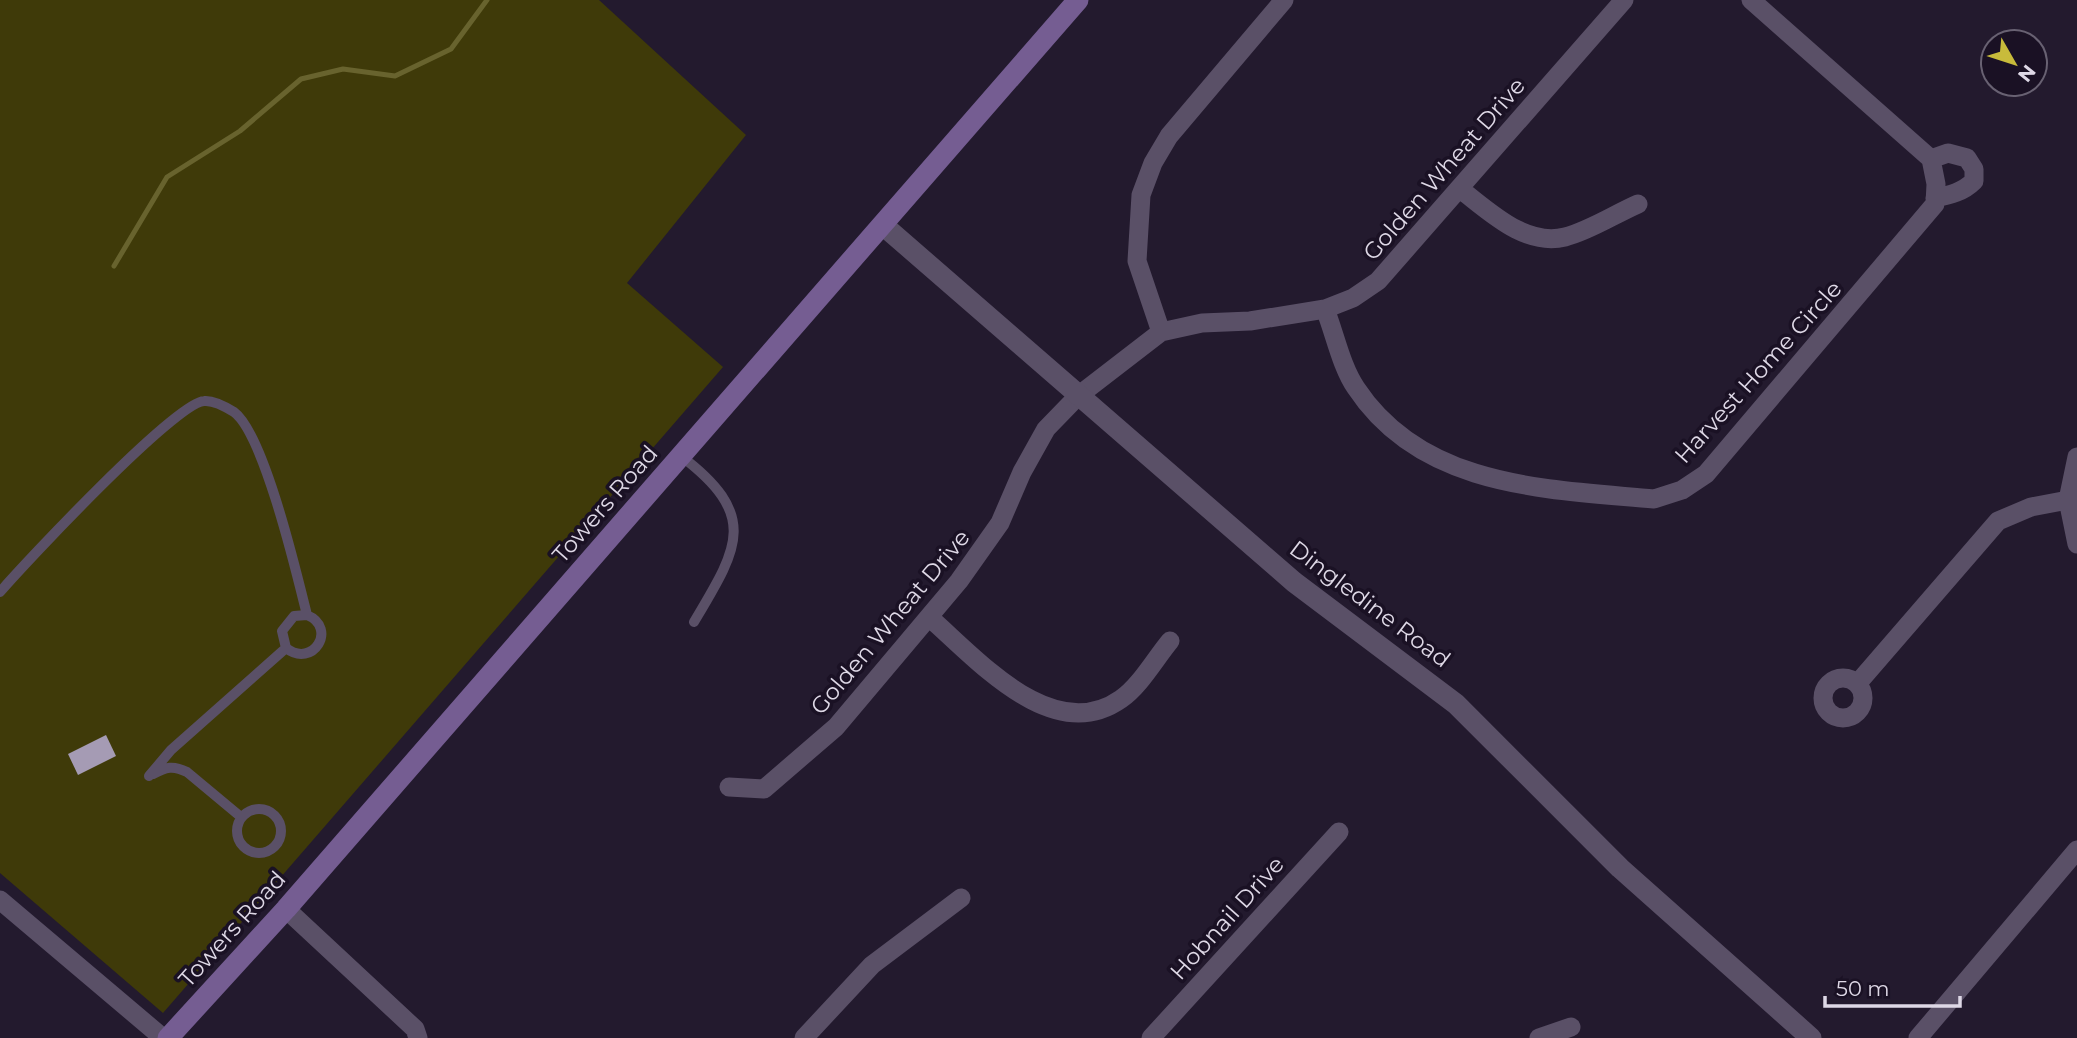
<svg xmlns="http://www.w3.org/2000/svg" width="2077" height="1038" viewBox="0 0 2077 1038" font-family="Montserrat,sans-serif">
	<rect width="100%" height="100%" fill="#231a2e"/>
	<path fill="#3f3a09" d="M0 0H599L746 135 627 283 723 367 163 1013 0 873Z"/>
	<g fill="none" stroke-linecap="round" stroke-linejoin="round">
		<path stroke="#68632e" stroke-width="5" d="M114 266 167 177 240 131 301 79 343 69 395 76 451 49 487 0"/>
	</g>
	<path fill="#a59bb4" d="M106 735 116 756 78 775 68 754Z"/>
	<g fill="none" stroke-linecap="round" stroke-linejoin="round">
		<path stroke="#5a5067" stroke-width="10" d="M681 456C760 516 738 548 694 622
			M0 592C26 562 175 403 204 401 214 400 226 407 234 412 264 434 297 575 307 615 338 628 313 669 286 648L282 631 294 616 307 615
			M153 774C166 767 173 765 187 772L241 817
			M149 776 171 750 286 648
			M237 831a22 22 0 1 1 44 0a22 22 0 1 1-44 0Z"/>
		<path stroke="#5a5067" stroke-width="19" d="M1931 159 1948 153 1967 158 1974 169V181C1963 192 1950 195 1935 198
			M1460 189C1489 211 1525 247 1565 237 1589 231 1615 214 1638 204
			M1325 309C1335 334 1341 366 1356 388 1422 488 1546 489 1654 499L1682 490 1706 474 1935 204 1936 184 1931 159 1751 0
			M1161 332 1137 261 1141 195 1153 163 1169 136 1284 0
			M2077 457 2068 500 2077 544
			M930 618C977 659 1053 747 1121 699 1140 686 1155 659 1170 641
			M1823 698a20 20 0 1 1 40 0a20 20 0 1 1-40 0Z
			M1857 684 1998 521 2031 507 2068 500
			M729 787 764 789 836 727 959 581 1000 523 1022 472 1046 429 1078 396 1161 332 1202 323 1250 321 1325 309 1353 298 1378 281 1624 0
			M0 900 163 1038
			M286 909 415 1029 418 1038
			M804 1038 872 965 961 898
			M1151 1038 1339 832
			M1539 1038 1571 1027
			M1918 1038 2077 850"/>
		<path stroke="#5a5067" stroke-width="21" d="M884 226 1294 582 1456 704 1620 868 1811 1038"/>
		<path stroke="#755d92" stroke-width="21" d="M168 1038 286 909 1078 0"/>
	</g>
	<g text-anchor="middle" stroke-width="7" stroke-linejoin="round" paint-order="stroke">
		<g font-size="23" fill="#ded8e6" stroke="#1a1124">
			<text transform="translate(1444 169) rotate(-49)" y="8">Golden Wheat Drive</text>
			<text transform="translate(1758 372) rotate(-48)" y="8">Harvest Home Circle</text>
			<text transform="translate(605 504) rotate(-49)" y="8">Towers Road</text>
			<text transform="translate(1370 604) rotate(37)" y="8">Dingledine Road</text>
			<text transform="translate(890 622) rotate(-50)" y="8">Golden Wheat Drive</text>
			<text transform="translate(1227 918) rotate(-48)" y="8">Hobnail Drive</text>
			<text transform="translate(232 929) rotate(-48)" y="8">Towers Road</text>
		</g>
	</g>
	<g transform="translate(2014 63) rotate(129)"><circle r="33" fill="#1a1124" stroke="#686172" stroke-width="2"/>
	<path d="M0-5L12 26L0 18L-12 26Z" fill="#c8bb3b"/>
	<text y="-10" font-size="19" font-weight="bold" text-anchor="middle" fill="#ded8e6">N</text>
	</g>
	<path d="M1825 996v10h135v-10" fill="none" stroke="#ded8e6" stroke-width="3.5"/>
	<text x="1836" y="996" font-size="21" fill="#ded8e6" stroke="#1a1124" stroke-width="5" paint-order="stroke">50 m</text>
</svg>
